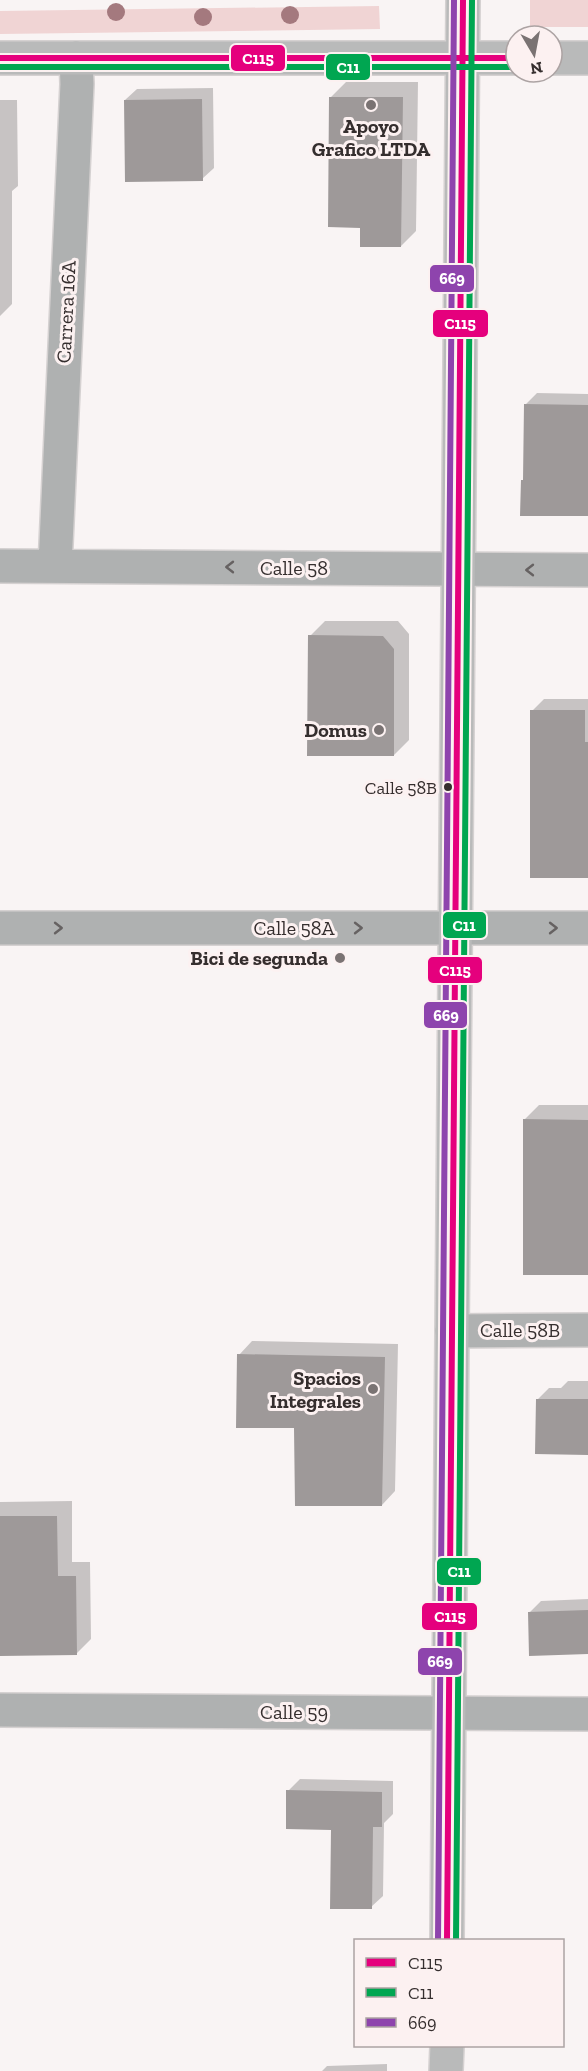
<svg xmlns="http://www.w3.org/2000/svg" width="588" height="2071" viewBox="0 0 588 2071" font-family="'Zilla Slab',serif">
	<rect width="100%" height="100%" fill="#f9f4f4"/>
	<path fill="#f0d4d4" d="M530 0H588V27H530Z
		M379 6 380 29 0 34V11Z"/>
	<path fill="#0003" d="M346 82H418L416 231 401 246 362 226 331 97Z
		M213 88 214 168 202 179 125 100 137 89Z
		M0 100H17L18 186 12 191V304L0 316Z
		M537 393 588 394V514L522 481 524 479 525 405Z
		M325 621H398L409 634V740L394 755 310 636Z
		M544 699H588V877L532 711Z
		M539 1105H588V1273L524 1120Z
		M252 1341 398 1344 395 1491 382 1505 296 1427 239 1355Z
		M568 1381H588V1453L537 1400 549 1388H561Z
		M72 1501V1562H90L91 1639 76 1654H0V1502Z
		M588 1599V1653L530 1612 541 1601Z
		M300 1779 393 1781V1814L384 1823 383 1896 371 1907 333 1828 288 1791Z
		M387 2064V2071H322L327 2066Z"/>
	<path fill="#9e9999" d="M329 97H403L401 247H360V228L328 227Z
		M202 99 203 181 125 182 124 100Z
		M524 404 588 405V516H520L521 480H523Z
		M308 635 383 636 394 649V756H307Z
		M530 710H585V742H588V878H530Z
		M523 1119 588 1120V1275H523Z
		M237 1354 385 1357 382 1506H295L294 1428H236Z
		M536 1399H588V1455L535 1454Z
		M0 1516H57L58 1576H76L77 1655 0 1656Z
		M588 1610V1654L529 1656 528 1612Z
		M286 1790 382 1792V1827H373L372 1909H330L331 1830 286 1829Z"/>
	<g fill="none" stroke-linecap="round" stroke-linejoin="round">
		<g stroke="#d5d1d1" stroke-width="36">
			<path id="street" d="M0 566 588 570
				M55 566 77 84 76 58
				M0 928H588
				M452 1331 588 1330
				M0 1710 588 1714"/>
		</g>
		<g stroke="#d5d1d1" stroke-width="36">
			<path id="secondary" d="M0 58H516
				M552 58H588
				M447 1940 463 0
				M446 2071 447 2046"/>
		</g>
		<use href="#street" stroke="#afb1b1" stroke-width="33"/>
		<use href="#secondary" stroke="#b9baba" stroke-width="33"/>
		<g stroke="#fcf1f1" stroke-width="10">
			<path id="bus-1" d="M0 58H516
				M447 1940 463 0"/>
		</g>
		<g stroke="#fcf1f1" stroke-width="10">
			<path id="bus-2" d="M0 67H516
				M456 1940 472 0"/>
		</g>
		<g stroke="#fcf1f1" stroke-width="10">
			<path id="bus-3" d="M438 1940 454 0"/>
		</g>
		<use href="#bus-1" stroke="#e5007d" stroke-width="6"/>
		<use href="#bus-2" stroke="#00a651" stroke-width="6"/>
		<use href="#bus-3" stroke="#8e44ad" stroke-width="6"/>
	</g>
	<g fill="#a4797e">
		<circle cx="116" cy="12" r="9"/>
		<circle cx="290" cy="15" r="9"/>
		<circle cx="203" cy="17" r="9"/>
	</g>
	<defs><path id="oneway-chevron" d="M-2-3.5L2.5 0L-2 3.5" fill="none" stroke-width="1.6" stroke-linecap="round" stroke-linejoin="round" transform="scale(1.5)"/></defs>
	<g stroke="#666262">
		<use href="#oneway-chevron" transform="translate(230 567) rotate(-180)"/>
		<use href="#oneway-chevron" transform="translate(530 570) rotate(-180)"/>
		<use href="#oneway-chevron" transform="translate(58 928)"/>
		<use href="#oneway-chevron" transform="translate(358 928)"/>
		<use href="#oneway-chevron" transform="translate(553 928)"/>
	</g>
	<g fill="#7a7373" stroke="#fcf1f1" stroke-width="2">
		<circle cx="371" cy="105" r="6"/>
		<circle cx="379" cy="730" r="6"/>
		<circle cx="340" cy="958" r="6"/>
		<circle cx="373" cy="1389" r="6"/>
	</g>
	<circle fill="#352e2e" stroke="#fcf1f1" stroke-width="2" cx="448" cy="787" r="5"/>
	<g text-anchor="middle" stroke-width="6" stroke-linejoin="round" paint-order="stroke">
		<g font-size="18" fill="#352e2e" stroke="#fcf1f1" text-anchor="end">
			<text x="437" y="794">Calle 58B</text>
		</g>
		<g font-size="20" font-weight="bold" fill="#352e2e" stroke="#fcf1f1" text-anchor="end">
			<text x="371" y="133" text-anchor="middle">Apoyo<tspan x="371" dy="23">Grafico LTDA</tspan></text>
			<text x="367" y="737">Domus</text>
			<text x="328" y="965">Bici de segunda</text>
			<text x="361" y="1385">Spacios<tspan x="361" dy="23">Integrales</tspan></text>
		</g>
		<g font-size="20" fill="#352e2e" stroke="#fcf1f1">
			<text transform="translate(66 312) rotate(-87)" y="7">Carrera 16A</text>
			<text x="294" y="575">Calle 58</text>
			<text x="294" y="935">Calle 58A</text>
			<text x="520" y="1337">Calle 58B</text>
			<text x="294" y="1719">Calle 59</text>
		</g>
	</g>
	<g stroke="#fcf1f1" stroke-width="2">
		<rect x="230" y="44" width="56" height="28" rx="6" fill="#e5007d"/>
		<rect x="325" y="53" width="46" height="28" rx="6" fill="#00a651"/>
		<rect x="429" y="264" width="46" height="29" rx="6" fill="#8e44ad"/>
		<rect x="432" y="309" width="57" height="29" rx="6" fill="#e5007d"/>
		<rect x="442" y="911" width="45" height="28" rx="6" fill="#00a651"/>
		<rect x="427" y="956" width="56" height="28" rx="6" fill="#e5007d"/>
		<rect x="423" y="1001" width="45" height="28" rx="6" fill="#8e44ad"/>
		<rect x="436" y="1557" width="46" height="29" rx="6" fill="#00a651"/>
		<rect x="421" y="1602" width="57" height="29" rx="6" fill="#e5007d"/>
		<rect x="417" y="1647" width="46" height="29" rx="6" fill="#8e44ad"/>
	</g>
	<g font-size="16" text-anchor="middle" font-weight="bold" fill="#fff">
		<text x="258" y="64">C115</text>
		<text x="348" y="73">C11</text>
		<text x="452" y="284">669</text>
		<text x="460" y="329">C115</text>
		<text x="464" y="931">C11</text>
		<text x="455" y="976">C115</text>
		<text x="446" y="1021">669</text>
		<text x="459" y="1577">C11</text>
		<text x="450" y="1622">C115</text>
		<text x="440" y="1667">669</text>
	</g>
	<rect x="354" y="1939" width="210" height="108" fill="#fcf1f1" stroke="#aca3a3" stroke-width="1.5"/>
	<rect x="366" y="1958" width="30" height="9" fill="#e5007d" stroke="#aca3a3" stroke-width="1.5"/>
	<text x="408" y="1969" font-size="18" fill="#352e2e">C115</text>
	<rect x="366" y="1988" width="30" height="9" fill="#00a651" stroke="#aca3a3" stroke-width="1.5"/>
	<text x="408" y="1999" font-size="18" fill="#352e2e">C11</text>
	<rect x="366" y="2018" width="30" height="9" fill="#8e44ad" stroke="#aca3a3" stroke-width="1.5"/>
	<text x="408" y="2029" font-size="18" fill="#352e2e">669</text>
	<g transform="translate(534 54) rotate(170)"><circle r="28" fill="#fcf1f1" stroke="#aca3a3" stroke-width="1.5"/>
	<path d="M0-4.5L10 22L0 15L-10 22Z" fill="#7a7373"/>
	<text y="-9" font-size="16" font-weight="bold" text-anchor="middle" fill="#352e2e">N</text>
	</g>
</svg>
